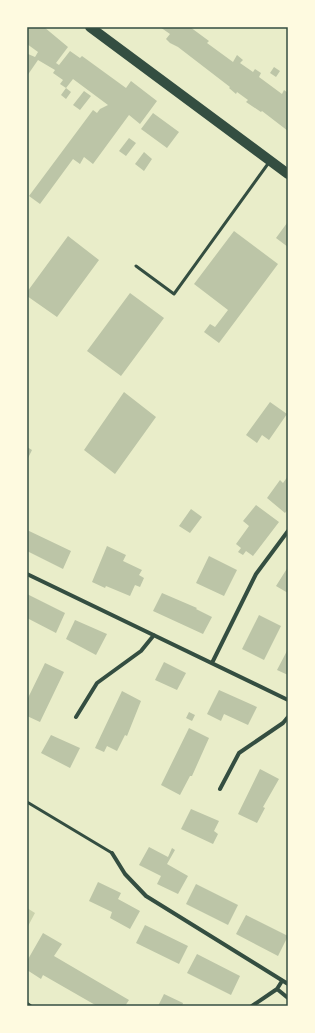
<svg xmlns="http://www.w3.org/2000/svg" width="315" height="1033" viewBox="0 0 315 1033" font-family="Commissioner,sans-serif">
	<rect width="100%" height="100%" fill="#e9edc9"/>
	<path fill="#cad2ad" d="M27 908 35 913 27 928Z"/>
	<path fill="#bcc5a7" d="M27 27H44L68 47 56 63 59 65 70 51 80 58 82 56 126 88 131 81 157 101 140 124 129 115 93 164 84 157 80 164 73 159 40 204 29 196 93 110 97 113 100 109 108 105 73 79 66 88 60 84 63 80 53 73 55 70 38 60 27 76V56L28 54 35 57 38 52 27 44Z
		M160 27H190L209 41 207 43 233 62 237 55 243 60 240 63 253 72 255 69 261 73 259 77 282 94 284 90 288 93V131L262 111 261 112 246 102 248 100 237 92 236 94 229 88 230 87 178 47 170 43 166 39 170 34Z
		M274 67 280 71 276 77 270 73Z
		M66 88 71 92 66 99 61 95Z
		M84 91 91 96 80 110 73 105Z
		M153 113 179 132 167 148 141 129Z
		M129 138 136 143 126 156 119 151Z
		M144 152 152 159 144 171 135 164Z
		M287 223H288V247L276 238Z
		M234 231 278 264 219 343 204 332 210 324 215 327 228 310 194 284Z
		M68 236 99 260 57 317 27 296V292Z
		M130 293 164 318 121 376 87 351Z
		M124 392 156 417 115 474 84 450Z
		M270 402 287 414 269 440 262 435 257 443 246 435Z
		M27 447 32 450 27 460Z
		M288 476V509L285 513 267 498 280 480 283 483Z
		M256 505 279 522 253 556 246 551 243 555 238 552 241 548 236 544 249 526 243 521Z
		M191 509 202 517 190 533 179 526Z
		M27 530 71 551 63 569 27 551Z
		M107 546 126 555 123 561 142 570 139 575 144 578 140 587 135 585 130 596 106 586 105 588 92 582Z
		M209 556 237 570 224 596 196 583Z
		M288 567V593L276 586Z
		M162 593 197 608 196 609 212 617 203 634 153 611Z
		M27 594 65 613 56 633 27 618Z
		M259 615 281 626 264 660 242 649Z
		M75 620 107 634 96 655 66 639Z
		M288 649V675L277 670Z
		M164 662 186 673 177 690 155 680Z
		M45 663 64 672 40 722 27 716V700Z
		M219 690 257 707 248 725 224 714 221 721 207 714Z
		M122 691 141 701 127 736 125 735 117 751 107 746 104 752 95 748Z
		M189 712 195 715 192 721 186 718Z
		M189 728 209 738 192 776H190L180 795 161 785Z
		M51 735 80 748 70 768 41 753Z
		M260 769 279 779 263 807 265 808 257 823 238 814Z
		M191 809 219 821 214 831 218 834 213 844 181 829Z
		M149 847 168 857 172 848 175 850 167 864 188 876 178 894 157 884 161 876 139 865Z
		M98 882 121 893 118 899 140 911 130 929 110 918 112 912 89 901Z
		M196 884 238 905 228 925 186 904Z
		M246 915 288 936 278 956 236 934Z
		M145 925 188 946 179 964 136 943Z
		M43 933 62 944 54 956 129 1000 125 1006H97L43 975 41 979 27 970V961Z
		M197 954 240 976 231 995 187 973Z
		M164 994 183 1003 182 1006H158Z"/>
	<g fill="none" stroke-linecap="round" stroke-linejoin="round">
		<path stroke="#344e41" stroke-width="3" d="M136 266 174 294 270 161
			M27 802 112 853"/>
		<path stroke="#344e41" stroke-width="4" d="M27 574 288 700
			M212 663 256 574 288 531
			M76 717 97 683 141 651 154 635
			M220 789 239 753 283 723 288 717
			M112 853 125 874 146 896 288 984
			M277 989 288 998
			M27 1004 30 1006
			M252 1006 277 989 282 981"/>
		<path stroke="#344e41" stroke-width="10" d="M90 27 288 174"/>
	</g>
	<rect width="315" height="1033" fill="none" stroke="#fefae0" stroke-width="56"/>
	<rect x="28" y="28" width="259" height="977" fill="none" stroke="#344e41" stroke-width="1.5"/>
</svg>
